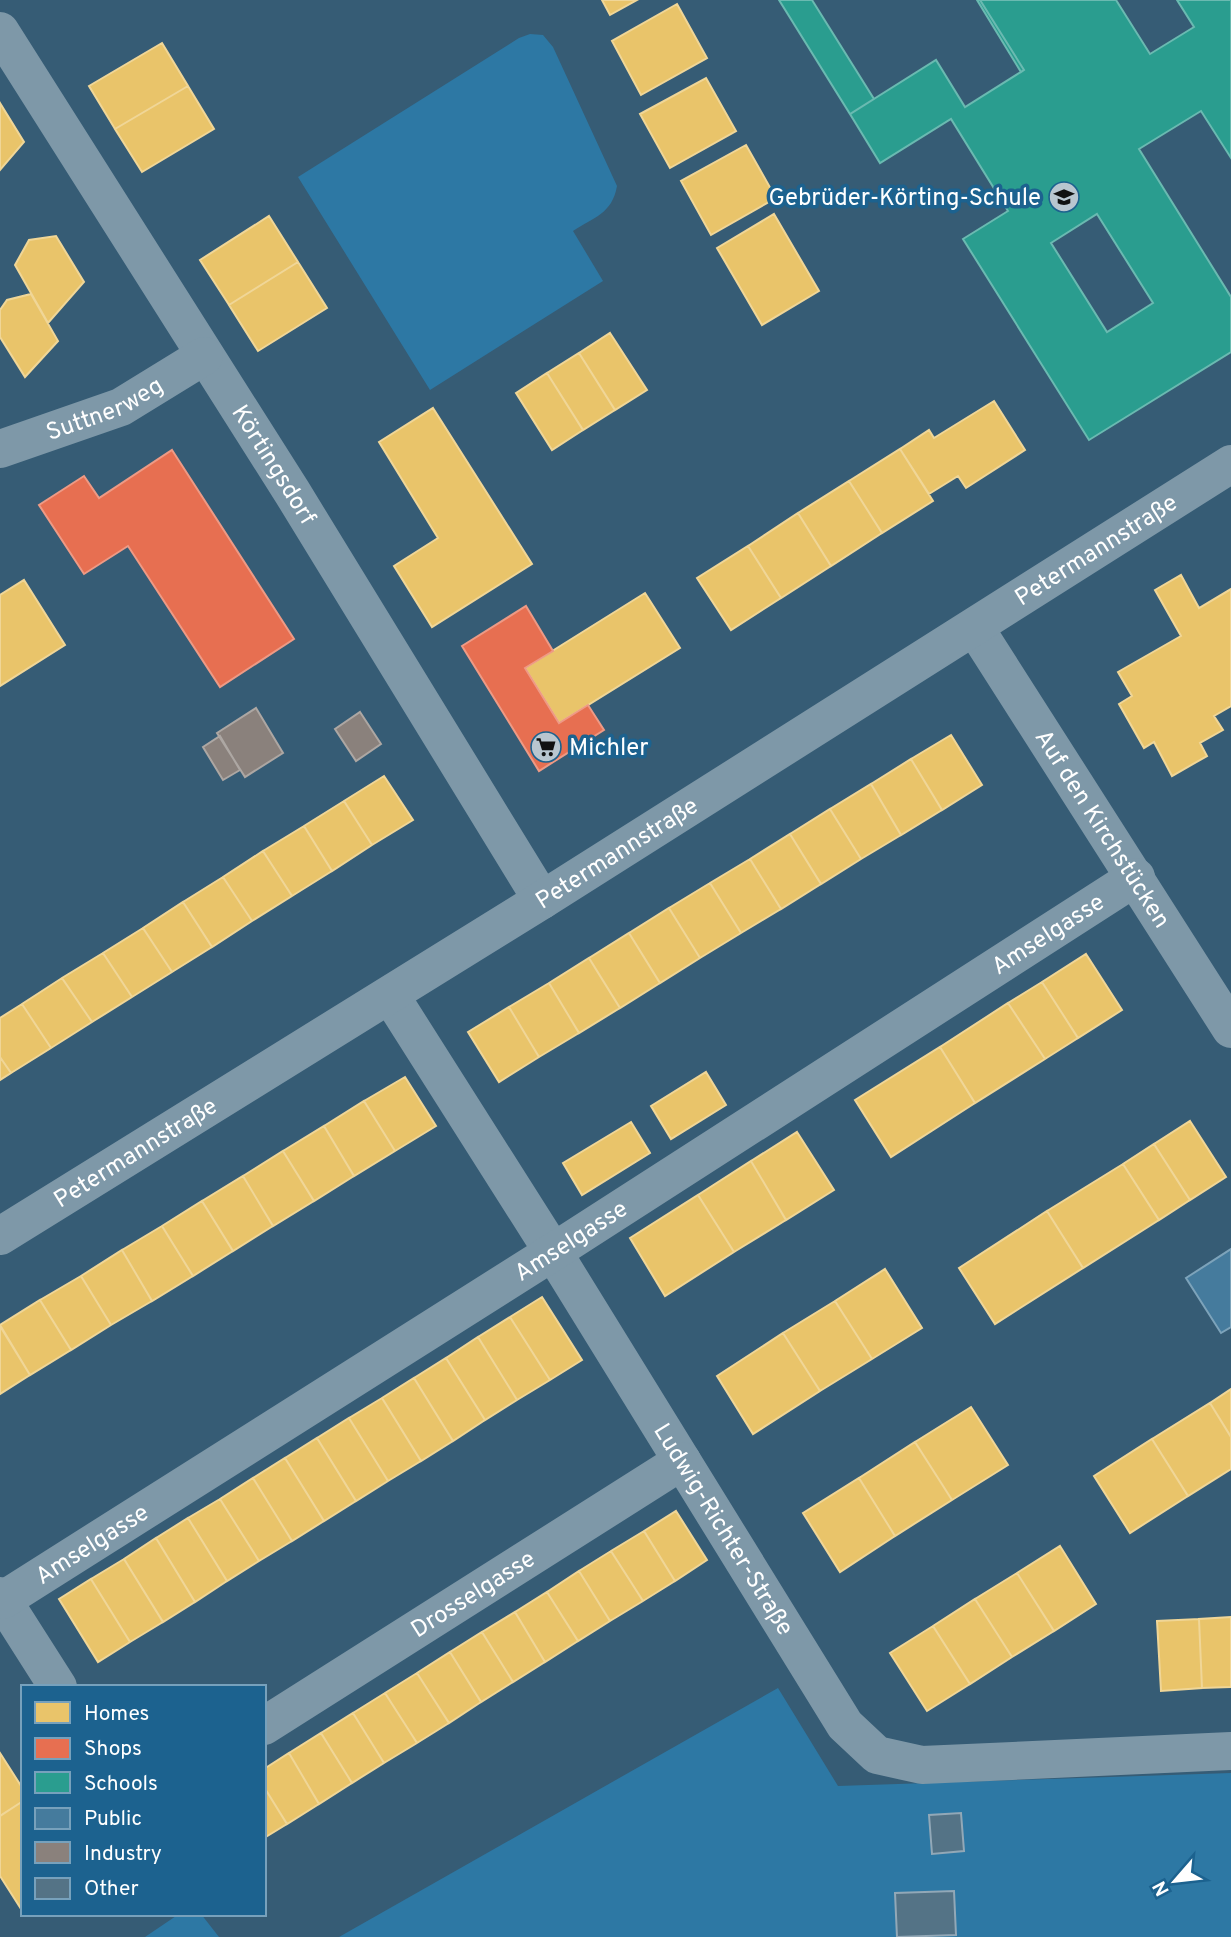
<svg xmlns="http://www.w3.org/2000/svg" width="1231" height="1937" viewBox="0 0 1231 1937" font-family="Overpass,sans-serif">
	<rect width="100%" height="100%" fill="#365c75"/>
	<path fill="#2d78a4" d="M530 34 543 35 553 47 617 186C612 214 594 217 573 231L603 281 430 390 298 177 519 38Z
		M778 1688 838 1786 1231 1773V1937H339Z
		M179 1914H201L219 1937H145Z"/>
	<path fill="#e9c46a" stroke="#f0d697" stroke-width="2" d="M602 0H637L610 15Z
		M677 4 707 58 641 95 612 41Z
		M162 43 188 86 115 129 89 86Z
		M706 78 736 131 670 168 640 114Z
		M188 86 214 129 142 172 115 129Z
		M0 103 24 142 0 170Z
		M746 145 776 198 711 235 681 181Z
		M774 214 819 291 762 325 717 248Z
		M269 216 298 262 229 305 200 260Z
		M56 236 84 282 48 323 15 265 29 240Z
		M298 262 327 308 258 351 229 305Z
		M31 294 58 341 25 377 0 337V310L7 300Z
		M610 333 647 390 615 410 579 353Z
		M579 353 615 410 583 430 547 373Z
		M547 373 583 430 552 450 516 393Z
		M994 401 1025 450 966 488 958 476 929 494 900 449 929 430 934 438Z
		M433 408 532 564 432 627 394 566 438 538 379 442Z
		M900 449 933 501 882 533 849 481Z
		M849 481 882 533 831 566 798 513Z
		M798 513 831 566 781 598 748 546Z
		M748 546 781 598 731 630 697 578Z
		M1181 575 1199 608 1231 589V706L1214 716 1223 730 1200 743 1207 756 1172 776 1154 742 1144 748 1119 704 1132 696 1118 672 1181 636 1155 590Z
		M24 580 65 645 0 686V595Z
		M645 593 680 648 559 723 525 668Z
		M951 735 982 785 942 810 911 759Z
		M911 759 942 810 901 835 871 784Z
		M384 776 413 820 372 845 344 801Z
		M871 784 901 835 861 859 830 809Z
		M344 801 372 845 332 871 304 826Z
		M830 809 861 859 821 884 790 834Z
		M304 826 332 871 292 896 263 851Z
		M790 834 821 884 781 909 750 859Z
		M263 851 292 896 252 921 223 877Z
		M750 859 781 909 741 933 710 883Z
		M223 877 252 921 212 947 183 902Z
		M710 883 741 933 700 958 669 908Z
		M183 902 212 947 172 972 143 928Z
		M669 908 700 958 660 983 629 933Z
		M143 928 172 972 132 997 103 953Z
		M629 933 660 983 620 1008 589 958Z
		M103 953 132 997 92 1022 62 978Z
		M1086 954 1122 1010 1078 1038 1042 982Z
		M589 958 620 1008 579 1033 549 983Z
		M62 978 92 1022 51 1048 22 1004Z
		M1042 982 1078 1038 1045 1059 1008 1003Z
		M549 983 579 1033 539 1057 509 1007Z
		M1008 1003 1045 1059 975 1103 940 1047Z
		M22 1004 51 1048 11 1073 0 1057V1018Z
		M509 1007 539 1057 499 1082 468 1032Z
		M940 1047 975 1103 891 1157 855 1100Z
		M0 1057 11 1073 0 1080Z
		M706 1072 726 1105 671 1139 651 1106Z
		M405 1077 436 1126 395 1151 364 1101Z
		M364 1101 395 1151 354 1176 324 1126Z
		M1190 1121 1226 1177 1190 1200 1154 1144Z
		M631 1122 650 1153 582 1195 563 1163Z
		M324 1126 354 1176 314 1201 283 1151Z
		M797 1132 834 1190 786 1220 751 1161Z
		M1154 1144 1190 1200 1159 1220 1123 1164Z
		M283 1151 314 1201 273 1226 243 1176Z
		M751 1161 786 1220 734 1252 698 1195Z
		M1123 1164 1159 1220 1083 1268 1047 1211Z
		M243 1176 273 1226 233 1251 202 1201Z
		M698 1195 734 1252 665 1296 630 1238Z
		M202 1201 233 1251 193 1276 162 1226Z
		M1047 1211 1083 1268 995 1324 959 1268Z
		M162 1226 193 1276 152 1301 122 1250Z
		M122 1250 152 1301 111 1325 81 1276Z
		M885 1269 922 1328 872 1359 835 1301Z
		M81 1276 111 1325 71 1350 40 1300Z
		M542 1297 582 1360 550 1380 510 1317Z
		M40 1300 71 1350 30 1375 0 1325Z
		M835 1301 872 1359 820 1391 783 1333Z
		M510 1317 550 1380 517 1400 478 1337Z
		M0 1326 30 1375 0 1394Z
		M783 1333 820 1391 753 1434 717 1376Z
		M478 1337 517 1400 485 1420 446 1358Z
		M446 1358 485 1420 453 1441 414 1378Z
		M414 1378 453 1441 421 1461 382 1398Z
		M1231 1389V1437L1210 1403Z
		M382 1398 421 1461 388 1481 349 1418Z
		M1210 1403 1231 1437V1469L1188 1496 1152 1439Z
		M971 1407 1008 1465 952 1500 915 1442Z
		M349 1418 388 1481 356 1501 317 1438Z
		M317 1438 356 1501 324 1521 285 1458Z
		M1152 1439 1188 1496 1130 1533 1094 1476Z
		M915 1442 952 1500 895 1536 859 1478Z
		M285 1458 324 1521 292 1541 253 1478Z
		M253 1478 292 1541 259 1561 220 1499Z
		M859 1478 895 1536 840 1572 803 1513Z
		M220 1499 259 1561 227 1581 188 1518Z
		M676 1511 707 1560 675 1581 644 1531Z
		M188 1518 227 1581 195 1602 156 1538Z
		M644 1531 675 1581 643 1601 611 1551Z
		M156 1538 195 1602 163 1622 124 1559Z
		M1060 1546 1096 1604 1054 1631 1017 1573Z
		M611 1551 643 1601 610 1621 579 1571Z
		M124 1559 163 1622 130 1642 91 1579Z
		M579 1571 610 1621 578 1641 547 1592Z
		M1017 1573 1054 1631 1012 1657 975 1599Z
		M91 1579 130 1642 98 1662 59 1599Z
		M547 1592 578 1641 545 1662 515 1612Z
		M975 1599 1012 1657 970 1684 933 1626Z
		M515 1612 545 1662 513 1682 482 1632Z
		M1231 1617V1687L1202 1688 1199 1619Z
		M1199 1619 1202 1688 1161 1691 1157 1621Z
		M933 1626 970 1684 927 1711 890 1653Z
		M482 1632 513 1682 481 1702 450 1652Z
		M450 1652 481 1702 449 1723 417 1673Z
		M417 1673 449 1723 417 1743 385 1693Z
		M385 1693 417 1743 384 1763 353 1713Z
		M353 1713 384 1763 352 1783 321 1733Z
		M321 1733 352 1783 319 1804 289 1753Z
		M0 1753 23 1789V1801L0 1816Z
		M289 1753 319 1804 287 1824 264 1787V1769Z
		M264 1787 287 1824 264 1838Z
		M23 1801V1912L0 1876V1816Z"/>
	<path fill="#e76f51" stroke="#ee9a85" stroke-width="2" d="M172 450 294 639 220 687 128 546 84 574 39 505 84 476 99 498Z
		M526 606 553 651 525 668 559 723 588 705 604 730 539 771 462 646Z"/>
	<path fill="#2a9d8f" stroke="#6abab1" stroke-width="2" fill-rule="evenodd" d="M779 0H812L874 99 850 114Z
		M977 0H980L1024 70 1021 72Z
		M980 0H1116L1150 54 1194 27 1177 0H1231V158L1201 111 1139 149 1231 297V352L1089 440 963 239 1008 211 951 119 880 163 850 114 936 60 965 107 1024 70ZM1097 214 1153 303 1107 332 1051 243Z"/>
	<path fill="#457b9d" stroke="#7da3ba" stroke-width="2" d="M1231 1249V1327L1221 1333 1186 1278Z"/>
	<path fill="#8a817c" stroke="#ada7a3" stroke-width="2" d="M256 708 283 753 245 777 217 733Z
		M360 712 381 744 356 761 335 729Z
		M220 736 240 770 223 780 203 747Z"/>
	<path fill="#547386" stroke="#92a8b7" stroke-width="2" d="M961 1813 964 1851 932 1854 929 1815Z
		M954 1891 956 1935 897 1937 895 1893Z"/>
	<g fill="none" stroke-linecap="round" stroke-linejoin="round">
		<g stroke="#7e98a8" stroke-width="38">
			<path id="s1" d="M0 31 292 492 542 900"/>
			<path id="s2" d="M0 449 121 407 204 356"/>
			<path id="s3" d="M975 628 1231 1029"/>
			<path id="s4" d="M390 995 553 1252 845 1725 877 1755 922 1765 1231 1751"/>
			<path id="s5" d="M0 1236 542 900 1231 464"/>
			<path d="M0 1596 58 1687"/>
			<path id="s6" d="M3 1600 553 1252 1136 877"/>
			<path id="s7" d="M264 1726 682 1461"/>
		</g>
	</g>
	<defs>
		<g id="school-disc" transform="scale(1.575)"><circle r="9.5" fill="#b9c6cf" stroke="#1c628f"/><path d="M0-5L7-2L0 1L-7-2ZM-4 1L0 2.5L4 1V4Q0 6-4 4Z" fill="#111"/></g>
		<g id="supermarket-disc" transform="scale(1.575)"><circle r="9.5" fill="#b9c6cf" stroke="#1c628f"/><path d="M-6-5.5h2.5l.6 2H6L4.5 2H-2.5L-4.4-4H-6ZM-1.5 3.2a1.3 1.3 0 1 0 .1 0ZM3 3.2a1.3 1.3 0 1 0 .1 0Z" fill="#111"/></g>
	</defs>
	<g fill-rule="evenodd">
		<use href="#school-disc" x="1064" y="197"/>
		<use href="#supermarket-disc" x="546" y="747"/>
	</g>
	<g text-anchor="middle" stroke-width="7" stroke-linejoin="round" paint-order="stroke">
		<g font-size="24" fill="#fff" stroke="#1c628f" text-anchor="end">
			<text x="1041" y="205">Gebrüder-Körting-Schule</text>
			<text x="569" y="755" text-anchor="start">Michler</text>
		</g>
		<g font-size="24" fill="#fff" stroke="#1c628f">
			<text dy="8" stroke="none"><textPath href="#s2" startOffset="112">Suttnerweg</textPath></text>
			<text dy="8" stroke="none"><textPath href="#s1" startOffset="513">Körtingsdorf</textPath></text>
			<text dy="8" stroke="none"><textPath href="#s5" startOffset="1293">Petermannstraße</textPath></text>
			<text dy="8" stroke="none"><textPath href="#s3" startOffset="238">Auf den Kirchstücken</textPath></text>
			<text dy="8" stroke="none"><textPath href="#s5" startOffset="726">Petermannstraße</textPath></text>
			<text dy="8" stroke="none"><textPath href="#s6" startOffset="1239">Amselgasse</textPath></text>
			<text dy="8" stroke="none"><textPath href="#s5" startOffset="159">Petermannstraße</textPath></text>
			<text dy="8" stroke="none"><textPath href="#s6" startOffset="672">Amselgasse</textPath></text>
			<text dy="8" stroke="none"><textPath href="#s4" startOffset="630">Ludwig-Richter-Straße</textPath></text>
			<text dy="8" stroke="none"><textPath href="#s6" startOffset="105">Amselgasse</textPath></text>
			<text dy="8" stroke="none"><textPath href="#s7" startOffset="247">Drosselgasse</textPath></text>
		</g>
	</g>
	<rect x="21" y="1685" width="245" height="231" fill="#1c628f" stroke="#77a1bc" stroke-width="2"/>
	<rect x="35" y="1702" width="35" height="21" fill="#e9c46a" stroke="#77a1bc" stroke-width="2"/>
	<text x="84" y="1720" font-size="21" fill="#ffffff">Homes</text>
	<rect x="35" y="1738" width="35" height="21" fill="#e76f51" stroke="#77a1bc" stroke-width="2"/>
	<text x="84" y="1755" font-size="21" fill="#ffffff">Shops</text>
	<rect x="35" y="1772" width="35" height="21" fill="#2a9d8f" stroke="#77a1bc" stroke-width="2"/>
	<text x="84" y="1790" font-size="21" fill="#ffffff">Schools</text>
	<rect x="35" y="1808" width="35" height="21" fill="#457b9d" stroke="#77a1bc" stroke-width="2"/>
	<text x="84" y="1825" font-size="21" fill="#ffffff">Public</text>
	<rect x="35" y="1842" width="35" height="21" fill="#8a817c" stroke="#77a1bc" stroke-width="2"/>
	<text x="84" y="1860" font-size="21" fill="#ffffff">Industry</text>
	<rect x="35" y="1878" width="35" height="21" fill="#547386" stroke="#77a1bc" stroke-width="2"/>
	<text x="84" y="1895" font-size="21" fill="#ffffff">Other</text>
	<g transform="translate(1175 1881) rotate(242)" stroke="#1c628f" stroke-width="5" paint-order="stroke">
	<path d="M0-5L12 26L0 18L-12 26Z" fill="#ffffff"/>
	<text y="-10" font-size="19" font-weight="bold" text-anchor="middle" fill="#ffffff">N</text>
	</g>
</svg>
